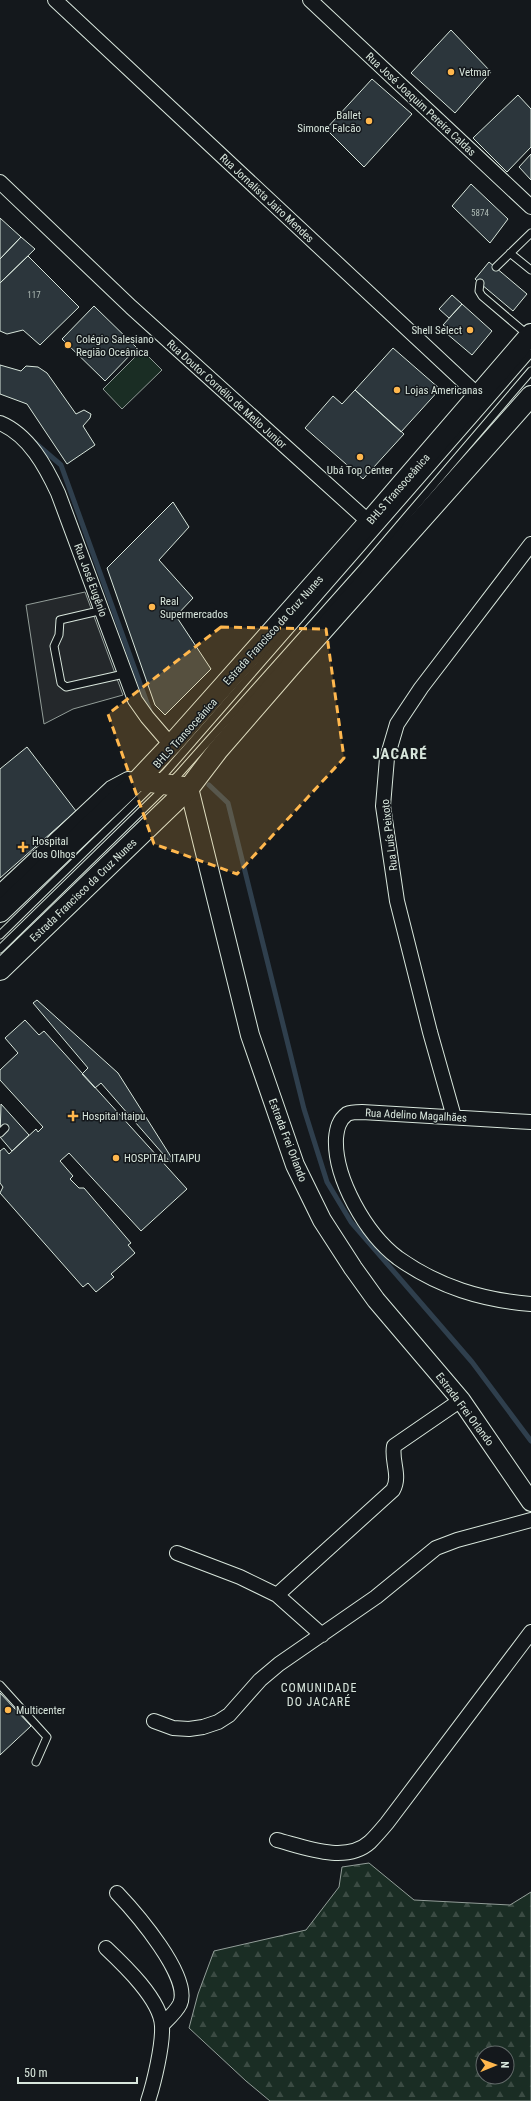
<svg xmlns="http://www.w3.org/2000/svg" width="531" height="2101" viewBox="0 0 531 2101" font-family="'Roboto Condensed',sans-serif">
	<defs>
		<pattern id="forest-firs" width="22" height="20" patternUnits="userSpaceOnUse"><rect width="22" height="20" fill="#1a2d24"/><path d="M5 1l3.5 6h-7zM16 11l3.5 6h-7z" fill="#3b4b43"/></pattern>
	</defs>
	<rect width="100%" height="100%" fill="#14181c"/>
	<path fill="url(#forest-firs)" stroke="#939e99" fill-rule="evenodd" d="M369 1863 414 1900 510 1905 531 1892V2101H270L246 2081 189 2028 198 1994 214 1951 306 1930 339 1887 342 1867ZM483 2053H507V2077H483Z"/>
	<path fill="#1a2d24" stroke="#939e99" d="M142 350 162 370 122 409 103 389Z"/>
	<path fill="#24282b" stroke="#939e99" d="M85 592 123 695 73 709 44 724 26 605Z"/>
	<g fill="none" stroke-linecap="round" stroke-linejoin="round">
		<path stroke="#2f3f4d" stroke-width="5" d="M33 441 61 465 150 711
			M209 785 228 803 304 1109 327 1182 351 1222 472 1362 531 1441"/>
	</g>
	<path fill="#2c363c" stroke="#d8e6dc" d="M451 30 491 72 455 113 411 73Z
		M372 79 412 114 364 167 326 129Z
		M518 95 531 109V147L507 172 473 138Z
		M531 154V180L519 167Z
		M471 184 508 219 490 243 452 206Z
		M0 218 21 237 0 259Z
		M21 237 35 249 0 283V259Z
		M28 256 79 307 40 345 23 330 7 334 0 331V283Z
		M489 262 527 294 513 311 475 279Z
		M452 295 462 304 449 318 439 309Z
		M462 304 492 331 472 355 446 333 449 329 443 325Z
		M94 306 137 348 105 381 62 339Z
		M393 348 440 389 401 432 355 390Z
		M0 365 21 371 26 366 38 367 47 373 76 414 84 410 91 414 90 418 83 426 95 445 67 464 27 404 0 394Z
		M355 390 404 434 363 479 305 428 333 396 342 404Z
		M173 502 189 527 159 560 193 598 176 616 211 669 165 715 155 705 107 568Z
		M27 747 76 811 0 878V769Z
		M37 1000 118 1073 173 1160 170 1162 101 1083 95 1088 82 1074 88 1068 33 1003Z
		M25 1020 39 1035 44 1031 187 1189 141 1231 69 1153 60 1161 73 1176 70 1179 79 1188H84L131 1243 128 1245 135 1253 111 1274 114 1277 96 1292 88 1283 83 1287 0 1193 3 1187 0 1183V1151L4 1148 9 1154 36 1129 38 1132 43 1127 0 1080V1070L18 1053 5 1038Z
		M1 1104 29 1135 12 1151 0 1137Z
		M0 1693 31 1726 0 1755Z"/>
	<g fill="none" stroke-linecap="round" stroke-linejoin="round">
		<g stroke="#d8e6dc" stroke-width="9">
			<path id="service" d="M510 253 531 270
				M496 267 531 233
				M480 283 479 291 482 296 528 335
				M103 610 60 620 59 635 54 646 61 683 66 687 124 674
				M0 935 166 772 531 353
				M0 949 178 775 366 564 531 371
				M0 1133 5 1128
				M0 1685 47 1737 36 1762"/>
		</g>
		<g stroke="#d8e6dc" stroke-width="16">
			<path id="minor" d="M55 0 479 396
				M310 0 531 207
				M0 182 131 307 369 522
				M0 423C29 435 46 467 58 493L135 700 147 717 171 745
				M0 892 111 788 128 779 138 780
				M454 1117 430 1032 397 901 383 806 387 758 397 724 421 688 531 544
				M531 1122 362 1112C358 1112 351 1112 347 1114 339 1120 337 1128 336 1138 334 1178 366 1234 398 1258 439 1287 482 1300 531 1304
				M177 1553 240 1577 277 1595 322 1635
				M277 1595 393 1490C401 1476 391 1461 394 1446L461 1400
				M154 1721 173 1728 189 1729 203 1727 218 1722 229 1715 260 1680 279 1664 376 1597 436 1548 457 1540 531 1520
				M277 1840C304 1847 346 1864 370 1842 376 1836 382 1829 387 1823L531 1632
				M117 1893C135 1912 192 1977 180 2004 176 2012 168 2019 162 2025
				M106 1948C124 1965 161 2000 162 2026 163 2045 154 2083 148 2101"/>
		</g>
		<g stroke="#d8e6dc" stroke-width="20">
			<path id="tertiary" d="M189 788 250 1035 295 1165 322 1220 353 1268 376 1300 461 1400 531 1502"/>
		</g>
		<g stroke="#d8e6dc" stroke-width="22">
			<path id="secondary" d="M138 780 189 788
				M0 912 138 780 171 745 369 522 531 334
				M0 970 189 788 218 750 290 667 531 396"/>
		</g>
		<use href="#service" stroke="#14181c" stroke-width="7"/>
		<use href="#minor" stroke="#14181c" stroke-width="14"/>
		<use href="#tertiary" stroke="#14181c" stroke-width="18"/>
		<use href="#secondary" stroke="#14181c" stroke-width="20"/>
	</g>
	<path fill="#ffb74d" fill-opacity="0.2" stroke="#ffb74d" stroke-width="3" stroke-dasharray="8 5" stroke-linejoin="round" d="M221 627 326 629 344 758 237 874 154 844 108 714Z"/>
	<g fill="#ffb74d" stroke="#14181c" stroke-width="1.5">
		<circle cx="451" cy="72" r="4"/>
		<circle cx="369" cy="121" r="4"/>
		<circle cx="470" cy="330" r="4"/>
		<circle cx="68" cy="345" r="4"/>
		<circle cx="397" cy="390" r="4"/>
		<circle cx="360" cy="457" r="4"/>
		<circle cx="152" cy="607" r="4"/>
		<path d="M21 841h4v4h4v4h-4v4h-4v-4h-4v-4h4z"/>
		<path d="M71 1110h4v4h4v4h-4v4h-4v-4h-4v-4h4z"/>
		<circle cx="116" cy="1158" r="4"/>
		<circle cx="8" cy="1710" r="4"/>
	</g>
	<g text-anchor="middle" stroke-width="3" stroke-linejoin="round" paint-order="stroke">
		<g font-size="9" fill="#adbab4">
			<text x="480" y="216">5874</text>
			<text x="34" y="298">117</text>
		</g>
		<g font-size="11" fill="#d8e6dc" stroke="#14181c" text-anchor="start">
			<text x="459" y="76">Vetmar</text>
			<text x="361" y="119" text-anchor="end">Ballet<tspan x="361" dy="13">Simone Falcão</tspan></text>
			<text x="462" y="334" text-anchor="end">Shell Select</text>
			<text x="76" y="343">Colégio Salesiano<tspan x="76" dy="13">Região Oceânica</tspan></text>
			<text x="405" y="394">Lojas Americanas</text>
			<text x="360" y="474" text-anchor="middle">Ubá Top Center</text>
			<text x="160" y="605">Real<tspan x="160" dy="13">Supermercados</tspan></text>
			<text x="32" y="845">Hospital<tspan x="32" dy="13">dos Olhos</tspan></text>
			<text x="82" y="1120">Hospital Itaipu</text>
			<text x="124" y="1162">HOSPITAL ITAIPU</text>
			<text x="16" y="1714">Multicenter</text>
		</g>
		<g font-size="11" fill="#d8e6dc" stroke="#14181c">
			<text transform="translate(421 104) rotate(43)" y="4">Rua José Joaquim Pereira Caldas</text>
			<text transform="translate(267 198) rotate(43)" y="4">Rua Jornalista Jairo Mendes</text>
			<text transform="translate(227 394) rotate(42)" y="4">Rua Doutor Cornélio de Mello Junior</text>
			<text transform="translate(398 489) rotate(-49)" y="4">BHLS Transoceânica</text>
			<text transform="translate(91 580) rotate(70)" y="4">Rua José Eugênio</text>
			<text transform="translate(273 630) rotate(-48)" y="4">Estrada Francisco da Cruz Nunes</text>
			<text transform="translate(185 733) rotate(-48)" y="4">BHLS Transoceânica</text>
			<text transform="translate(389 835) rotate(-97)" y="4">Rua Luís Peixoto</text>
			<text transform="translate(83 890) rotate(-44)" y="4">Estrada Francisco da Cruz Nunes</text>
			<text transform="translate(416 1115) rotate(3)" y="4">Rua Adelino Magalhães</text>
			<text transform="translate(288 1140) rotate(69)" y="4">Estrada Frei Orlando</text>
			<text transform="translate(465 1409) rotate(53)" y="4">Estrada Frei Orlando</text>
		</g>
		<g font-size="12" letter-spacing="1" fill="#d8e6dc" stroke="#14181c">
			<text x="319" y="1692">COMUNIDADE<tspan x="319" dy="14">DO JACARÉ</tspan></text>
		</g>
		<g font-size="15" font-weight="bold" letter-spacing="1" fill="#d8e6dc" stroke="#14181c">
			<text x="400" y="759">JACARÉ</text>
		</g>
	</g>
	<g transform="translate(495 2065) rotate(89)"><circle r="19" fill="#14181c" stroke="#626a69"/>
	<path d="M0-3L7 15L0 10L-7 15Z" fill="#ffb74d"/>
	<text y="-6" font-size="11" font-weight="bold" text-anchor="middle" fill="#d8e6dc">N</text>
	</g>
	<path d="M18 2077v6h119v-6" fill="none" stroke="#d8e6dc" stroke-width="2"/>
	<text x="24" y="2077" font-size="12" fill="#d8e6dc" stroke="#14181c" stroke-width="3" paint-order="stroke">50 m</text>
</svg>
